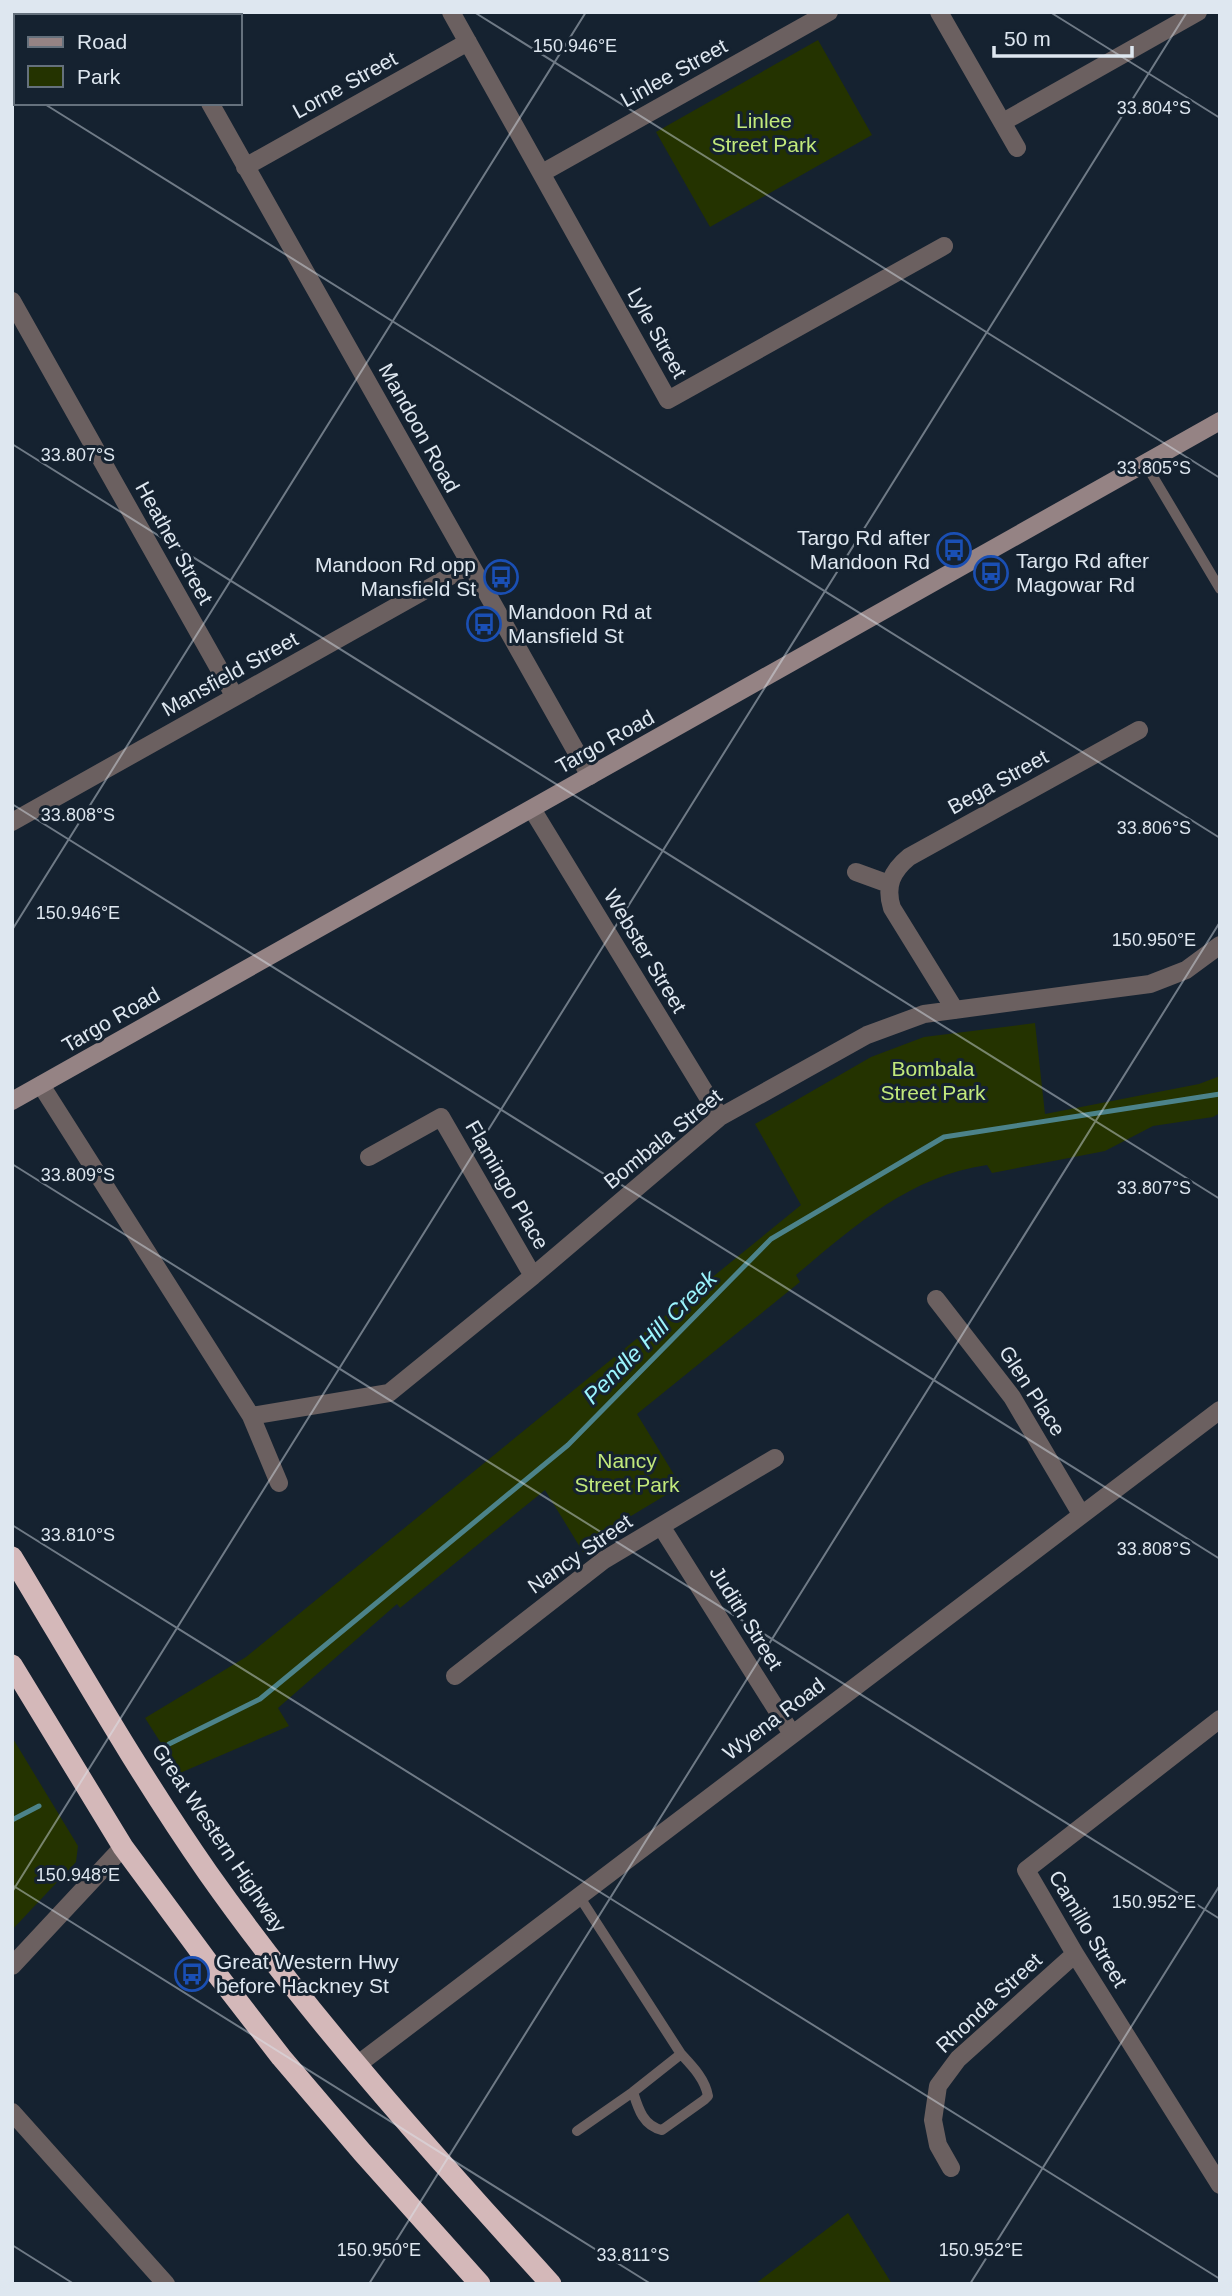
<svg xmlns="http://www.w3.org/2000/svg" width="1232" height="2296" viewBox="0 0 1232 2296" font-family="Arial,sans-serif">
	<rect width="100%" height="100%" fill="#152230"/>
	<path fill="#243300" d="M818 40 872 135 710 227 656 132Z
		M1035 1023 1045 1114 1199 1084 1220 1076V1113L1213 1117 1153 1126 1105 1151 992 1173 987 1165C910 1176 853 1227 796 1275L800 1282 637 1414 681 1486 616 1525 583 1552 545 1490 400 1608 397 1604 278 1708 289 1726 180 1773 145 1718 246 1657 801 1205 755 1124 871 1057 924 1037Z
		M12 1737 78 1846 76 1862 12 1930Z
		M848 2213 892 2284H755Z"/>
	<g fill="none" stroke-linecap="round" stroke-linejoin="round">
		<path stroke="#4c838a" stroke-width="5" d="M169 1744 260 1699 568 1445 771 1239 944 1137 1220 1094
			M12 1820 39 1806"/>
		<path stroke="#6b6060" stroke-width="10" d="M1145 463 1220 589
			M579 1896 681 2054C693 2067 705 2079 708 2096L704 2100 662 2130C643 2126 638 2108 633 2092L681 2054
			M577 2131 633 2092"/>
		<path stroke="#6b6060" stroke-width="18" d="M160 12 162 16
			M451 12 668 400 944 246
			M939 12 1017 148
			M210 103 590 776
			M1003 122 1198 12
			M245 167 468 42
			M542 173 829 12
			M12 301 235 697
			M532 809 720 1117
			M12 822 470 565
			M856 872 889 884
			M955 1010 892 908C885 886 892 871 909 857L1139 730
			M41 1085 251 1416 279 1483
			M369 1157 441 1117 533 1276
			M936 1299 1012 1397 1081 1514
			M251 1416 389 1393 533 1276 720 1117 867 1035 924 1014 1150 984 1186 970 1220 945
			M661 1526 792 1734
			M455 1676 604 1560 775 1458
			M1220 1719 1026 1870 1075 1954 1220 2185
			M12 1966 123 1847
			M357 2065 1220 1410
			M12 2112 166 2284
			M951 2168 938 2145 933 2120 938 2086 958 2059 1075 1954"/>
		<path stroke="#958384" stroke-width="18" d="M12 1101 1220 421"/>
		<path stroke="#d4b8b9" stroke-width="21" d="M12 1557C76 1663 137 1771 208 1873 311 2019 431 2152 551 2284
			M12 1665 123 1847 216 1973 281 2057 362 2152 480 2284"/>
	</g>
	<path fill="none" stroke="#dee7f0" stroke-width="2" stroke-opacity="0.45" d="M474 12 1220 478M1050 12 1220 118M12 84 16 86M43 103 1220 838M12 444 1220 1199M12 804 1220 1559M12 930 586 12M12 1164 1220 1919M12 1525 1220 2279M12 1885 651 2284M12 1892 1187 12M12 2245 74 2284M369 2284 1220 922M970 2284 1220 1885"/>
	<defs>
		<g id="bus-ring" transform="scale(1.75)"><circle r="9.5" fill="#152230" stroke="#1a4fb4" stroke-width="1.5"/><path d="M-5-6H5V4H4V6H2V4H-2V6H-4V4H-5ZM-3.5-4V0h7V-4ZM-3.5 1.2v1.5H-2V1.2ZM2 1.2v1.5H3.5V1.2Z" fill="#1a4fb4"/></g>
	</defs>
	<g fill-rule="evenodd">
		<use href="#bus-ring" x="954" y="550"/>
		<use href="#bus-ring" x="991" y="573"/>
		<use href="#bus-ring" x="501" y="577"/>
		<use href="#bus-ring" x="484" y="624"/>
		<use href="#bus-ring" x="192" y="1974"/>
	</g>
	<g text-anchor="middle" stroke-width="6" stroke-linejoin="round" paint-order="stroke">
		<g font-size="21" fill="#dee7f0" stroke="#152230">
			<text transform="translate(674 73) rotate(-29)" y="7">Linlee Street</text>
			<text transform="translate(345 85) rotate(-29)" y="7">Lorne Street</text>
			<text transform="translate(657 333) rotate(61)" y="7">Lyle Street</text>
			<text transform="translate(419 428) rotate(61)" y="7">Mandoon Road</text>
			<text transform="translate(174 543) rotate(61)" y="7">Heather Street</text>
			<text transform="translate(230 674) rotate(-29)" y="7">Mansfield Street</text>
			<text transform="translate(605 742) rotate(-29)" y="7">Targo Road</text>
			<text transform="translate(998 782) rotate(-29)" y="7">Bega Street</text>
			<text transform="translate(645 951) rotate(59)" y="7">Webster Street</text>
			<text transform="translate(111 1020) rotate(-30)" y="7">Targo Road</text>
			<text transform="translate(663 1139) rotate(-39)" y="7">Bombala Street</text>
			<text transform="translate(507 1185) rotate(60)" y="7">Flamingo Place</text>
			<text transform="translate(1032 1391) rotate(57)" y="7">Glen Place</text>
			<text transform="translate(580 1554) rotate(-35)" y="7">Nancy Street</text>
			<text transform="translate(746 1618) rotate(58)" y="7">Judith Street</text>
			<text transform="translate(774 1719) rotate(-37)" y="7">Wyena Road</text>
			<text transform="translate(219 1838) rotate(56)" y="7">Great Western Highway</text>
			<text transform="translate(1088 1929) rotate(59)" y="7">Camillo Street</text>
			<text transform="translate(989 2003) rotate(-43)" y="7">Rhonda Street</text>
		</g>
		<g font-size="21" fill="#c2e97b" stroke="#152230">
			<text x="764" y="128">Linlee<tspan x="764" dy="24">Street Park</tspan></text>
			<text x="933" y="1076">Bombala<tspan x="933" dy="24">Street Park</tspan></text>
			<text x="627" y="1468">Nancy<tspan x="627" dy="24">Street Park</tspan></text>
		</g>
		<g font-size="21" fill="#dee7f0" stroke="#152230" text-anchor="start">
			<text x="930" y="545" text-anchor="end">Targo Rd after<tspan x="930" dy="24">Mandoon Rd</tspan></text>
			<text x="1016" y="568">Targo Rd after<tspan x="1016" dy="24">Magowar Rd</tspan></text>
			<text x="476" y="572" text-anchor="end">Mandoon Rd opp<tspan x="476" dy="24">Mansfield St</tspan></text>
			<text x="508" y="619">Mandoon Rd at<tspan x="508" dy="24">Mansfield St</tspan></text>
			<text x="216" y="1969">Great Western Hwy<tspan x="216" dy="24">before Hackney St</tspan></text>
		</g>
		<g font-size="23" font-style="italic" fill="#9bf4fd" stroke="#152230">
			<text transform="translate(650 1337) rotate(-45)" y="8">Pendle Hill Creek</text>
		</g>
	</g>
	<g font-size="18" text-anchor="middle" fill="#dee7f0" stroke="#152230" stroke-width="6" stroke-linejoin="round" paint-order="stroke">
		<text x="575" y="52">150.946°E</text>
		<text x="1154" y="114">33.804°S</text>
		<text x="78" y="461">33.807°S</text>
		<text x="1154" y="474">33.805°S</text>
		<text x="78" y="821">33.808°S</text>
		<text x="1154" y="834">33.806°S</text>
		<text x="78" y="919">150.946°E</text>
		<text x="1154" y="946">150.950°E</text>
		<text x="78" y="1181">33.809°S</text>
		<text x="1154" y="1194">33.807°S</text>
		<text x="78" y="1541">33.810°S</text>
		<text x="1154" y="1555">33.808°S</text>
		<text x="78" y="1881">150.948°E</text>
		<text x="1154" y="1908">150.952°E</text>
		<text x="379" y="2256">150.950°E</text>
		<text x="981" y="2256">150.952°E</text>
		<text x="633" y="2261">33.811°S</text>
	</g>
	<rect width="1232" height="2296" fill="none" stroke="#dee7f0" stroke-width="28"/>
	<rect x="14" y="14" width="228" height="91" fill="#152230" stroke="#65717d" stroke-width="2"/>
	<rect x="28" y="37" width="35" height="10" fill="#958384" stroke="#65717d" stroke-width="2"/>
	<text x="77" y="49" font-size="21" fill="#dee7f0">Road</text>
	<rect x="28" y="66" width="35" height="21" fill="#243300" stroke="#65717d" stroke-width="2"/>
	<text x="77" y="84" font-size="21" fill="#dee7f0">Park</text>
	<path d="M994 46v10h138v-10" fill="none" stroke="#dee7f0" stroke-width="3.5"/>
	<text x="1004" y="46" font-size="21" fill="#dee7f0" stroke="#152230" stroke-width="5" paint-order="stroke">50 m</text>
</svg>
